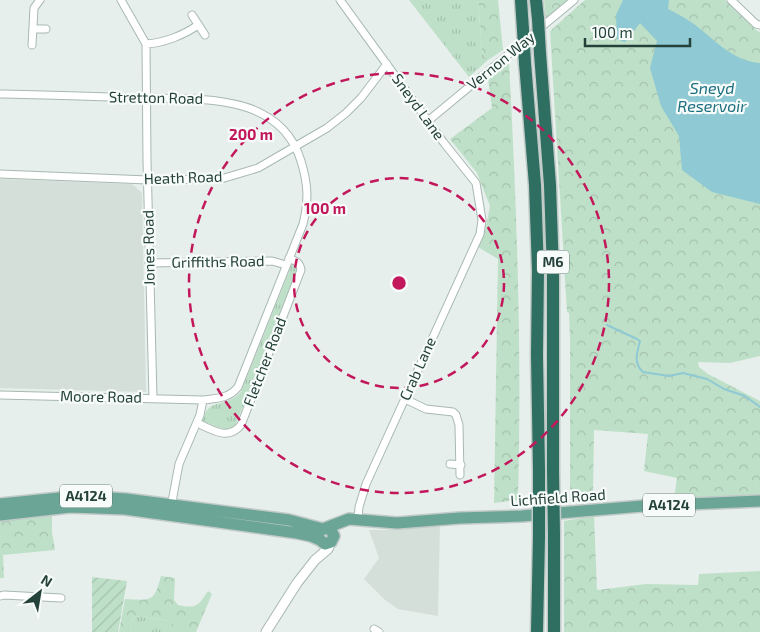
<svg xmlns="http://www.w3.org/2000/svg" width="760" height="632" viewBox="0 0 760 632" font-family="'Exo 2',sans-serif">
	<defs>
		<pattern id="grass-tufts" width="24" height="20" patternUnits="userSpaceOnUse" patternTransform="scale(1.25)"><rect width="24" height="20" fill="#bfe0c8"/><path d="M3 7l-1-3M5 7V3M7 7l1-3M15 17l-1-3M17 17v-4M19 17l1-3" fill="none" stroke="#a4c1ad"/></pattern>
		<pattern id="forest-crowns" width="20" height="18" patternUnits="userSpaceOnUse" patternTransform="scale(1.25)"><rect width="20" height="18" fill="#bfe0c8"/><path d="M2 6a3 3 0 1 1 6 0M12 15a3 3 0 1 1 6 0" fill="none" stroke="#a4c1ad"/></pattern>
		<pattern id="garden-furrows" width="10" height="10" patternUnits="userSpaceOnUse" patternTransform="scale(1.25)"><rect width="10" height="10" fill="#bfe0c8"/><path d="M-1 1l2-2M0 10L10 0M9 11l2-2" fill="none" stroke="#a4c1ad"/></pattern>
	</defs>
	<rect width="100%" height="100%" fill="#e6efeb"/>
	<path fill="#d4dfda" d="M0 179 132 184 142 193 146 392 0 388Z
		M440 524 438 616 398 609 385 600 364 579 379 558 369 530H386Z"/>
	<path fill="url(#grass-tufts)" d="M409 0H478L482 52 488 60 469 77Z
		M292 264 297 268 296 276 235 426 231 430 221 428 202 421C204 418 205 412 208 409 214 402 230 404 241 392Z
		M133 616 172 621V632H131Z"/>
	<path fill="url(#forest-crowns)" d="M478 0H498L503 50 488 60 482 52Z
		M544 0H569L546 20Z
		M585 0H725L756 30 760 32V356L730 363 698 362 699 367 708 374 760 401V497L674 499 677 478 644 471 648 434 594 430 593 497 570 500V338L569 313 567 312 550 31Z
		M509 63C517 209 522 354 518 500L494 503 498 259 478 247 485 232 490 206 477 173 450 139 492 108 488 79Z
		M52 512V532L55 550 3 555 4 578H0V519Z
		M594 516 597 590 646 584 698 585 699 574 760 571V632H564V521Z
		M161 576 175 578 174 600 178 605C197 609 198 606 208 591L212 594 196 632H172V621L133 616 131 632H119L125 599C151 600 154 603 161 576Z"/>
	<path fill="url(#garden-furrows)" d="M92 577 127 581 118 632H92Z"/>
	<path fill="#8ec9d4" d="M623 0H669L668 9C676 13 684 17 691 22 714 38 731 61 760 63V204L712 192 682 170 679 136 661 106 650 68 657 41 640 23 625 42 617 39 616 15Z"/>
	<g fill="none" stroke-linecap="round" stroke-linejoin="round">
		<path stroke="#8ec9d4" stroke-width="2" d="M607 325 637 339 640 341C637 353 633 363 643 372L669 376 683 373 707 379 724 389 745 396 760 407"/>
		<g stroke="#a8b8b2" stroke-width="9">
			<path id="minor" d="M121 0 146 44 147 160 153 398
				M340 0 444 143 476 183 482 220 480 234 366 484 359 507 358 519
				M731 0 756 24 760 25
				M192 15 205 35
				M33 29H46
				M146 44C164 43 184 35 198 25
				M32 45 34 8 40 0
				M0 94C44 95 89 96 133 98 192 100 279 89 301 161 308 184 309 200 303 224L238 387C228 399 217 398 203 400L0 395
				M428 121 574 0
				M0 174 148 180 221 179 258 168 327 128 346 113 361 98 387 64
				M149 263 272 261 286 265
				M405 399 426 409 453 412 456 415 459 425 460 475
				M197 423C213 430 228 441 241 425L301 270C300 263 296 261 289 258
				M450 464 461 465
				M171 507 179 464 200 415 203 400
				M0 596 4 595 61 598
				M374 629 379 632"/>
		</g>
		<g stroke="#a8b8b2" stroke-width="11">
			<path id="tertiary" d="M266 632 297 583 315 560 328 549 332 540"/>
		</g>
		<g stroke="#c2cac8" stroke-width="14">
			<path id="primary" d="M0 504 79 496 126 499 289 520 323 529
				M0 515 70 507 125 509 297 533 311 536 320 540
				M325 528 331 530 334 536 331 542 325 544 319 539C317 535 319 531 323 529L349 519 397 523 460 518 522 516 643 506 760 501"/>
		</g>
		<g stroke="#c2cac8" stroke-width="15">
			<path id="motorway" d="M521 0 523 30
				M536 0 538 19
				M540 53 550 185 553 272V471
				M525 63 535 185 538 270 537 355 539 470
				M537 632 539 537
				M554 632V533"/>
		</g>
		<use href="#minor" stroke="#fff" stroke-width="7"/>
		<use href="#tertiary" stroke="#fff" stroke-width="9"/>
		<use href="#primary" stroke="#6aa596" stroke-width="11"/>
		<use href="#motorway" stroke="#2f6f62" stroke-width="12"/>
		<g stroke="#c2cac8" stroke-width="15" stroke-linecap="butt">
			<path id="motorway-bridge" d="M538 19 540 53
				M523 30 525 63
				M553 471 554 533
				M539 537V470"/>
		</g>
		<use href="#motorway-bridge" stroke="#2f6f62" stroke-width="12"/>
	</g>
	<g fill="none" stroke="#c2185b" stroke-width="2.5" stroke-dasharray="9 6">
		<circle cx="399" cy="283" r="105"/>
		<circle cx="399" cy="283" r="210"/>
	</g>
	<g text-anchor="middle" stroke-width="4.5" stroke-linejoin="round" paint-order="stroke">
		<g fill="#f7fbf9" stroke="#637a73" stroke-width="1">
			<rect x="537" y="250.5" width="32" height="23" rx="4"/>
			<rect x="60" y="484.5" width="52" height="23" rx="4"/>
			<rect x="643" y="493.5" width="52" height="23" rx="4"/>
		</g>
		<g font-size="14" font-weight="bold" fill="#24423a">
			<text x="553" y="267">M6</text>
			<text x="86" y="501">A4124</text>
			<text x="669" y="510">A4124</text>
		</g>
		<g font-size="15" fill="#24423a" stroke="#f7fbf9">
			<text transform="translate(501 61) rotate(-39)" y="5">Vernon Way</text>
			<text transform="translate(156 98) rotate(1)" y="5">Stretton Road</text>
			<text transform="translate(418 107) rotate(54)" y="5">Sneyd Lane</text>
			<text transform="translate(183 178) rotate(-2)" y="5">Heath Road</text>
			<text transform="translate(149 248) rotate(-91)" y="5">Jones Road</text>
			<text transform="translate(218 262) rotate(-1)" y="5">Griffiths Road</text>
			<text transform="translate(265 362) rotate(-69)" y="5">Fletcher Road</text>
			<text transform="translate(418 369) rotate(-66)" y="5">Crab Lane</text>
			<text transform="translate(101 397) rotate(1)" y="5">Moore Road</text>
			<text transform="translate(558 498) rotate(-4)" y="5">Lichfield Road</text>
		</g>
		<g font-size="16" font-style="italic" fill="#1c6f80" stroke="#f7fbf9">
			<text x="712" y="94">Sneyd<tspan x="712" dy="18">Reservoir</tspan></text>
		</g>
	</g>
	<circle cx="399" cy="283" r="8" fill="#c2185b" stroke="#f7fbf9" stroke-width="2.5"/>
	<g font-size="15" text-anchor="middle" font-weight="bold" fill="#c2185b" stroke="#f7fbf9" stroke-width="4.5" stroke-linejoin="round" paint-order="stroke">
		<text x="251" y="140">200 m</text>
		<text x="325" y="214">100 m</text>
	</g>
	<g transform="translate(40 592) rotate(31)" stroke="#f7fbf9" stroke-width="4" paint-order="stroke">
	<path d="M0-4L9 19L0 12L-9 19Z" fill="#24423a"/>
	<text y="-8" font-size="14" font-weight="bold" text-anchor="middle" fill="#24423a">N</text>
	</g>
	<path d="M585 38v8h105v-8" fill="none" stroke="#24423a" stroke-width="2.5"/>
	<text x="592" y="38" font-size="15" fill="#24423a" stroke="#f7fbf9" stroke-width="4" paint-order="stroke">100 m</text>
</svg>
